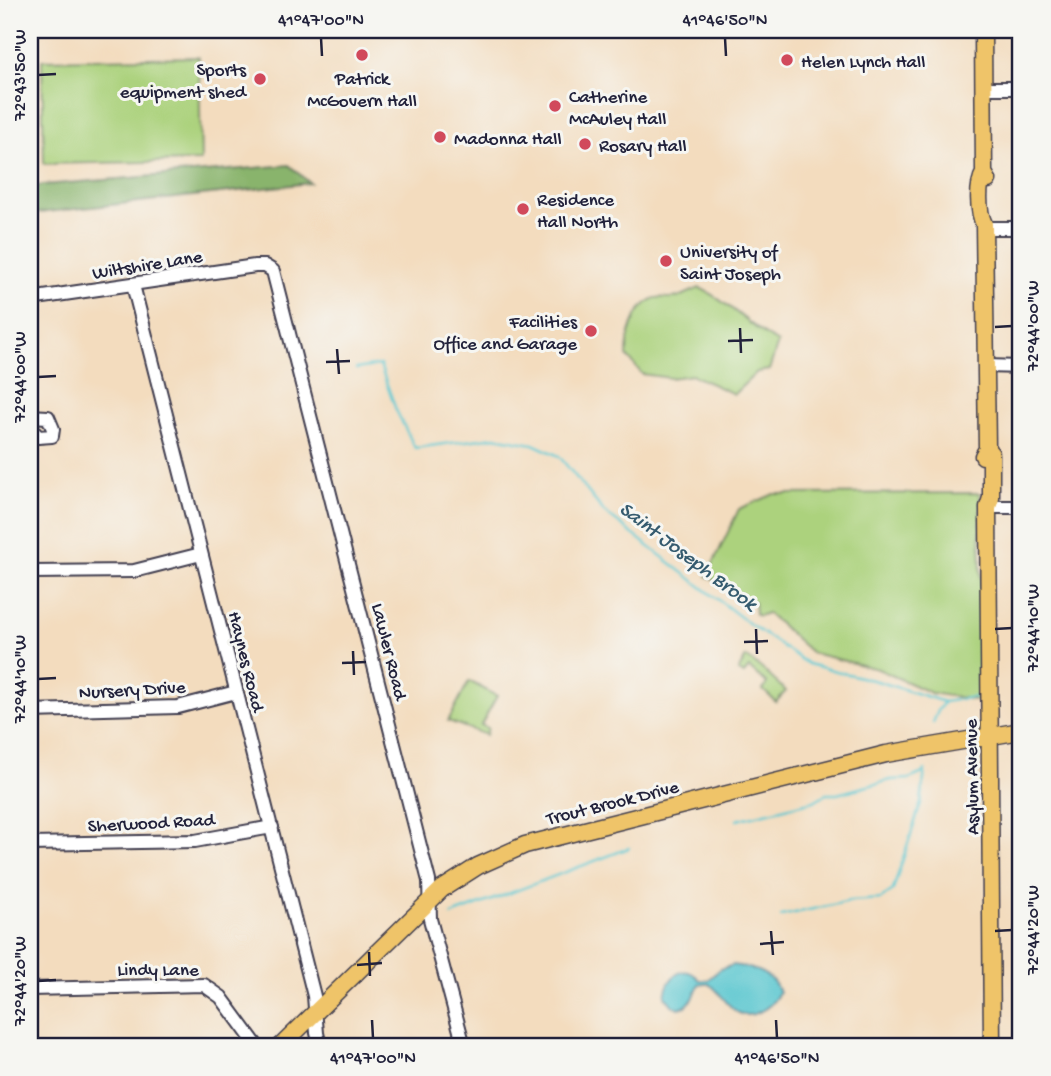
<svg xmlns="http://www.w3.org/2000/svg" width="1051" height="1076" viewBox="0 0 1051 1076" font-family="'Gochi Hand',sans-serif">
	<rect width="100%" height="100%" fill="#f6f6f2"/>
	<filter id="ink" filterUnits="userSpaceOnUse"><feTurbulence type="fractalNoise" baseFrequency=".0143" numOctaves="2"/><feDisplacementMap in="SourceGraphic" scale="14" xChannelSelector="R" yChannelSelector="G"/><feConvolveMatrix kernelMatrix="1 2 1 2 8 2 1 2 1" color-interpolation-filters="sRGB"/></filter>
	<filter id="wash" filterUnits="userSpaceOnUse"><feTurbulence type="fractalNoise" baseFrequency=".00686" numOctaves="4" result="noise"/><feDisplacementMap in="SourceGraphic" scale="28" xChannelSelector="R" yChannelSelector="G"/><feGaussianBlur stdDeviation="1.57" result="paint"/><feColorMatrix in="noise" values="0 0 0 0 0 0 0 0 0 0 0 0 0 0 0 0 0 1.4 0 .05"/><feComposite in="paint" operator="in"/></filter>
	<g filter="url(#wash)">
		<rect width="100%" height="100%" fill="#f3dcbe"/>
		<path fill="#acd27d" stroke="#677a5c" stroke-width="2" d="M199 57 201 161 44 164 42 60Z
			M700 288C729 302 750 327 778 343L769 370 757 372 734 394 692 375 670 378 642 374 627 356C627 337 633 311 651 300 658 295 665 299 673 298 682 297 691 291 700 288Z
			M980 493 982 701 931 693 878 669 812 653 767 613 759 616 755 614 754 602 707 576 739 509 774 494Z
			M746 657 761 668 786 691 776 702 763 690 767 683 749 668 744 674 738 671Z
			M469 681 497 696 481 725 488 728 486 735 448 721Z"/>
		<path fill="#89b46c" stroke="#566b54" stroke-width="2" d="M289 165 310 183 30 214V188L43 185Z"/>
		<path fill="#59c6cf" stroke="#3e7485" stroke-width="2" d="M734 965C752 968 773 973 779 992 775 1001 768 1008 759 1012 734 1025 725 994 709 984H699L693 999 686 1006 679 1008 673 1006 665 996C668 976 684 962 700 980H708L720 969Z"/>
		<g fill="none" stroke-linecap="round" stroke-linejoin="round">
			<path stroke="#59c6cf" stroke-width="2.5" d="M356 369 380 365 396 410 415 448 495 437 533 444 559 456 604 512 751 625 808 664 880 682 944 702 974 697
				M1015 681 1021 677
				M933 723 938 710 944 702
				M737 820 814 801 826 794H837L891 780 909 779 923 773
				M452 915 629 848
				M781 916 850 901 881 899 893 890 921 803 925 770"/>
		</g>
	</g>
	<g filter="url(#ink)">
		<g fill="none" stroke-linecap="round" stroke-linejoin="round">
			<g stroke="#413e4f" stroke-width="16">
				<path id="minor" d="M983 88H1021
					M984 228H1021
					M133 285 314 996 317 1033 320 1046
					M30 299 255 266H265L273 271 429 881 430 919 464 1046
					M986 366 1021 367
					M30 416 48 417 53 429 52 436 38 437 30 427
					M988 507H1021
					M30 572 134 571 201 554
					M30 711 178 707 236 692
					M30 844 195 841 272 827
					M30 989 204 985 221 997 257 1046"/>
			</g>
			<g stroke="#413e4f" stroke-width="19">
				<path id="major" d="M983 30 984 173 988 180
					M987 449 991 454V498L988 507 992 1046
					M983 456 987 449 984 224C978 212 977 185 984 173
					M281 1046 442 889 478 866 525 845 886 754 1021 731"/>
			</g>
			<use href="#minor" stroke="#fff" stroke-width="12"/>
			<use href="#major" stroke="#efc469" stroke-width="16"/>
		</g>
	</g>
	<path fill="none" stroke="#22223b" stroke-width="2.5" d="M321 38 322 56M725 38 726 56M38 75 56 74M995 327 1012 326M740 328 741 353M728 341 753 340M337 349 339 374M326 362 350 361M38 377 56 376M756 629 757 654M995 629 1012 628M744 642 768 641M353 651 354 675M342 663 366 662M38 679 56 678M771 931 773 955M995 931 1012 930M760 944 784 942M369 952 370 976M357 965 382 963M38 981 56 980M372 1020 373 1038M776 1020 777 1038"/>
	<g fill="#d1495b" stroke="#f6f6f2" stroke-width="2.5">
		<circle cx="362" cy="55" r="7"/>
		<circle cx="787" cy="60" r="7"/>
		<circle cx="260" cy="79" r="7"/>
		<circle cx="555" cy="106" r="7"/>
		<circle cx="440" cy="137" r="7"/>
		<circle cx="585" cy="144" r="7"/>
		<circle cx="523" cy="209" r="7"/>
		<circle cx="666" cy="261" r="7"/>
		<circle cx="591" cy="331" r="7"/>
	</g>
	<g text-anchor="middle" stroke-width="6" stroke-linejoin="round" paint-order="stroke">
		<g font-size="19" fill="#22223b" stroke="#f6f6f2" text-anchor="start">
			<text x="801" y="67">Helen Lynch Hall</text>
			<text x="246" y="75" text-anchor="end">Sports<tspan x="246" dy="22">equipment shed</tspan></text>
			<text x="362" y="84" text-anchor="middle">Patrick<tspan x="362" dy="22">McGovern Hall</tspan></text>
			<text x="569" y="102">Catherine<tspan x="569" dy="22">McAuley Hall</tspan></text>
			<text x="454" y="144">Madonna Hall</text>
			<text x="599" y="151">Rosary Hall</text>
			<text x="537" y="205">Residence<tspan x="537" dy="22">Hall North</tspan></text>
			<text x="680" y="257">University of<tspan x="680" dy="22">Saint Joseph</tspan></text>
			<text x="577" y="327" text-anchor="end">Facilities<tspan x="577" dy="22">Office and Garage</tspan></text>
		</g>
		<g font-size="19" fill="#22223b" stroke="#f6f6f2">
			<text transform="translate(147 263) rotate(-9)" y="7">Wiltshire Lane</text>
			<text transform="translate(391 651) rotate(76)" y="7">Lawler Road</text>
			<text transform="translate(248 661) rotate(76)" y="7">Haynes Road</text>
			<text transform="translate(132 688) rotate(-3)" y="7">Nursery Drive</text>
			<text transform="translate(970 777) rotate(-91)" y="7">Asylum Avenue</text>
			<text transform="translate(612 801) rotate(-14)" y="7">Trout Brook Drive</text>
			<text transform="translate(151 821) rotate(-3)" y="7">Sherwood Road</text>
			<text x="158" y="975">Lindy Lane</text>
		</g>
		<g font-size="21" font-style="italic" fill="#355b6f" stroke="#f6f6f2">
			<text transform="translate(689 555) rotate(37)" y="7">Saint Joseph Brook</text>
		</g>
	</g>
	<rect width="1051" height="1076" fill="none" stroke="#f6f6f2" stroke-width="77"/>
	<rect x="38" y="38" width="974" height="1000" fill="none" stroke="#22223b" stroke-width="2.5"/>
	<g font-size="18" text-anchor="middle" fill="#22223b">
		<text x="321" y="25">41°47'00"N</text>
		<text x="725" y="25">41°46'50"N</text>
		<text transform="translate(19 75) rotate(-90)" y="6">72°43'50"W</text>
		<text transform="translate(1032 326) rotate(-90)" y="6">72°44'00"W</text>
		<text transform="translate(19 377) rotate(-90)" y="6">72°44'00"W</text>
		<text transform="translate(1032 628) rotate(-90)" y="6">72°44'10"W</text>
		<text transform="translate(19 679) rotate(-90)" y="6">72°44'10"W</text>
		<text transform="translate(1032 930) rotate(-90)" y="6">72°44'20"W</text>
		<text transform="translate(19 981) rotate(-90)" y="6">72°44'20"W</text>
		<text x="373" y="1063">41°47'00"N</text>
		<text x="777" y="1063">41°46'50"N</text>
	</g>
</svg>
